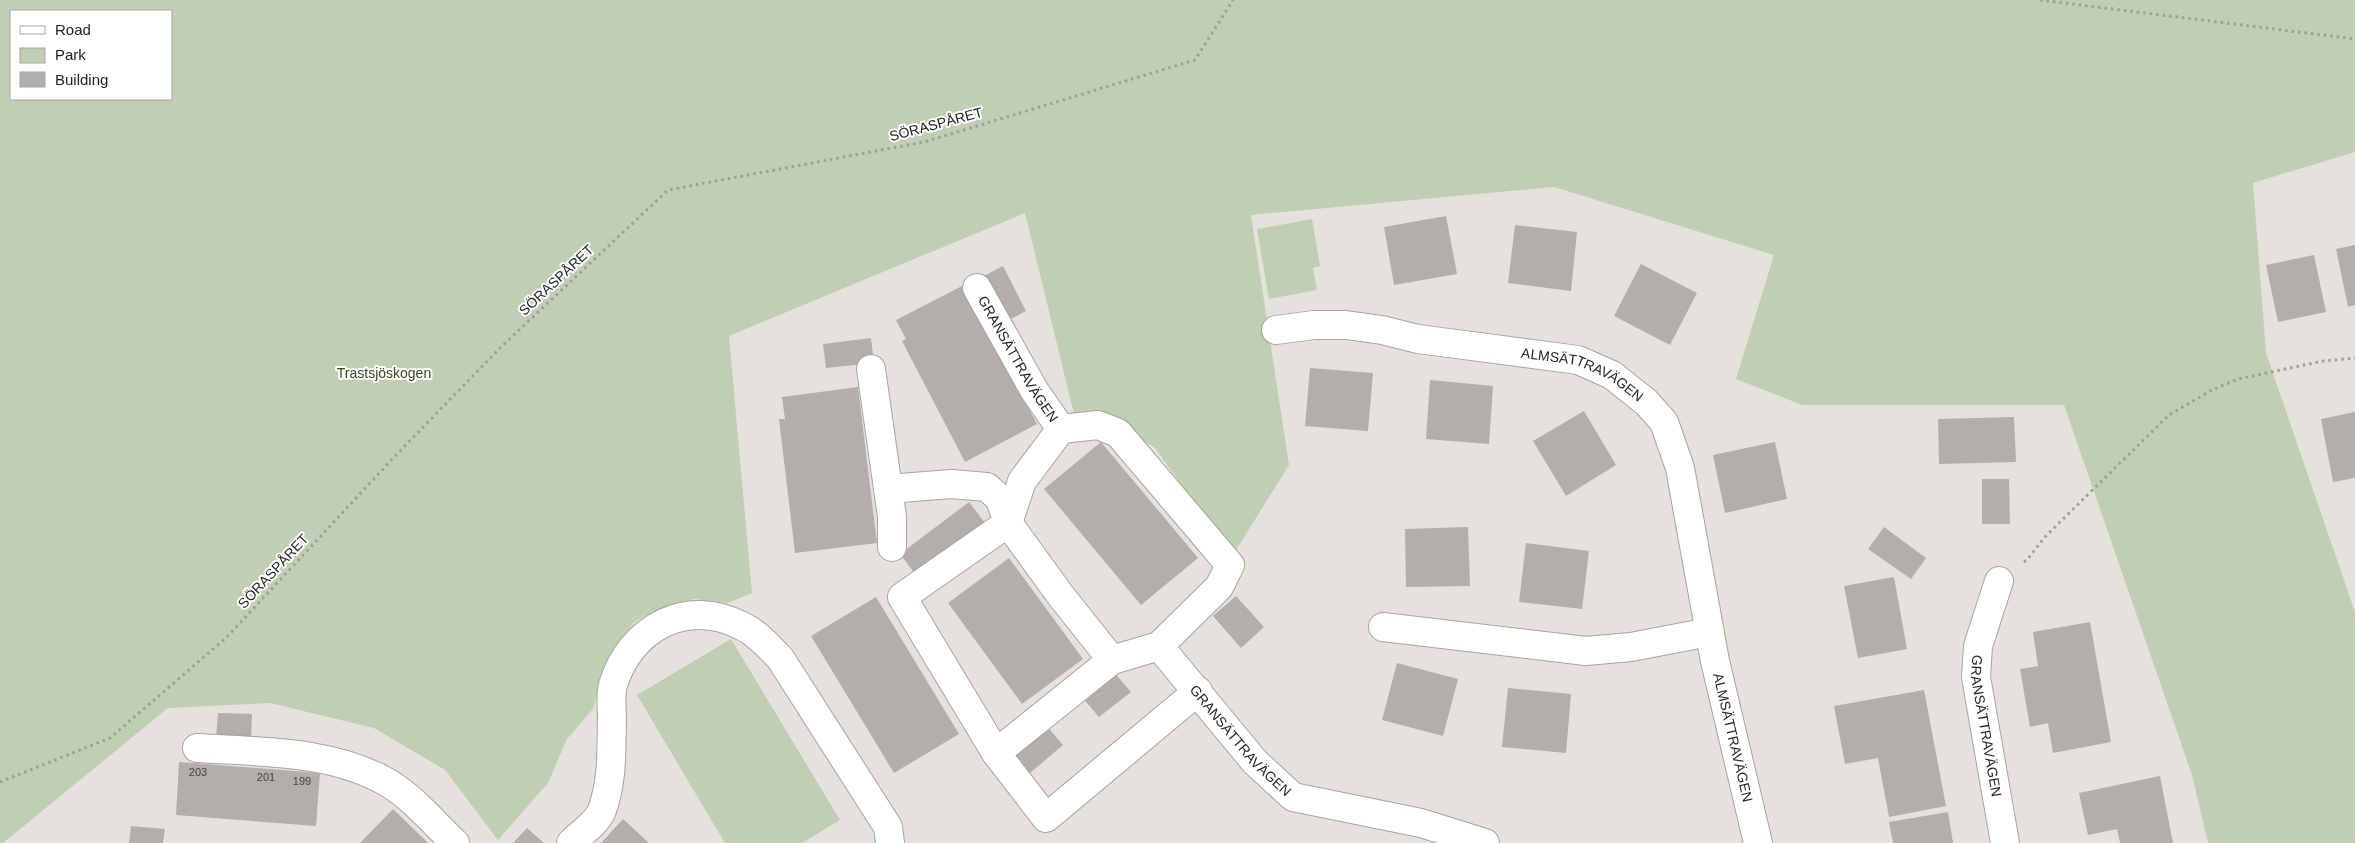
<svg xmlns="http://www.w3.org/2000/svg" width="2355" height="843" viewBox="0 0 2355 843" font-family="Helvetica,sans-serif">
	<rect width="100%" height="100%" fill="#e5e2dd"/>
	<path fill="#c0cfb4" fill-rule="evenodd" d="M0 0H2355V152L2253 183 2266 353 2355 612V843H2208L2192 775 2064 405H1802L1736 379 1774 255 1554 187 1251 215 1289 465 1233 555 1154 447 1109 422 1074 414 1025 213 729 336 752 593 728 603 694 599 663 607 635 621 607 661 593 709 567 739 548 783 498 840 445 770 374 728 270 703 168 708 3 843H0ZM11 11H171V99H11Z
		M1312 219 1320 266 1313 268 1317 290 1269 299 1257 229Z
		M731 639 840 820 802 843H725L637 695Z"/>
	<path fill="#b2aeaa" d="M1446 216 1457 274 1394 285 1384 227Z
		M1515 225 1577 232 1571 291 1508 283Z
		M2355 245V305L2348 307 2336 249Z
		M2314 255 2326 312 2278 322 2266 265Z
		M1641 264 1697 293 1670 345 1614 316Z
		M1003 266 1026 311 1003 323 980 278Z
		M964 285 1037 424 965 462 902 341 906 339 896 320Z
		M871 338 874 363 826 368 823 344Z
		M1310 368 1373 373 1368 431 1305 426Z
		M1430 380 1493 386 1489 444 1426 439Z
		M858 387 877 543 795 553 779 419H785L782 397Z
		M1584 411 1616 465 1566 496 1533 441Z
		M2355 412V478L2333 482 2321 419Z
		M2014 417 2016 462 1939 464 1938 419Z
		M1101 442 1198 558 1141 605 1044 489Z
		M1775 442 1787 499 1725 513 1713 455Z
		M1982 479H2009L2010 524H1982Z
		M969 502 985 523 916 575 900 554Z
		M1468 527 1470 586 1406 587 1405 529Z
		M1884 527 1926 558 1911 579 1868 549Z
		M1526 543 1589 551 1582 609 1519 602Z
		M1009 558 1083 659 1022 704 948 603Z
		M1894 577 1907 649 1858 658 1844 586Z
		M1236 596 1264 627 1241 648 1213 616Z
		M876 597 959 734 894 773 811 636Z
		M2090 622 2111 742 2053 753 2048 723 2030 727 2020 669 2038 666 2033 632Z
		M1397 663 1458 679 1443 736 1382 720Z
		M1113 671 1131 692 1099 717 1081 696Z
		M1508 688 1571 694 1566 753 1502 747Z
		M1924 690 1946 806 1889 817 1878 758 1845 764 1834 706Z
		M218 713 252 714 251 741 216 739Z
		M1046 725 1063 745 1030 773 1013 753Z
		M179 762 320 773 316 826 176 815Z
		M2160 776 2173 843H2120L2117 829 2088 835 2079 793Z
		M393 809 428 843H360Z
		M1948 812 1953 843H1893L1889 822Z
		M623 819 649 843H601Z
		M131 826 165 829 163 843H129Z
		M527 828 544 843H513Z"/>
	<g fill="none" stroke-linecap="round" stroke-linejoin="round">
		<g stroke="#a7a39f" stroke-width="30">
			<g id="minor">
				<path id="s1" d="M977 288 1034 390 1061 429 1098 425 1118 433 1230 565 1219 587 1159 646 1112 660 996 753"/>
				<path id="s2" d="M1276 330 1314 325H1346L1382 330 1418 339 1578 360 1612 375 1646 402 1664 422 1680 468 1715 661 1758 843"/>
				<path d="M871 369 892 517V547"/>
				<path d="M1061 429 1022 481 1008 523 902 597 996 753 1046 818 1198 691"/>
				<path d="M888 489 951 484 987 487 1000 499 1008 523 1061 596 1112 660"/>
				<path id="s3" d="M1999 581 1978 646 1976 677 2005 843"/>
				<path d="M1383 627 1586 651 1631 647 1709 632"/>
				<path id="s4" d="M1159 646 1255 762 1293 797 1421 823 1485 843"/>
				<path d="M197 748C260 752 334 750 390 784 414 799 434 823 455 843"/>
				<path d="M571 843C580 834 598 822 602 810 613 780 611 750 612 719 612 709 610 695 613 685 630 628 687 597 742 626 757 633 768 646 780 658L888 827 890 843"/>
			</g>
		</g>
		<path stroke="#9f9d99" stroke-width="3" stroke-dasharray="2.5 4" stroke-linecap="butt" d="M2040 0 2355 39
			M2024 562 2027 560 2044 538 2061 521 2169 415 2210 391 2238 379 2323 361 2355 358
			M0 782 110 738 226 638 397 454 501 347 668 190 924 142 1195 60 1233 0"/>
		<use href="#minor" stroke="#fff" stroke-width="28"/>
	</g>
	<g text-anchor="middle" stroke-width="4" stroke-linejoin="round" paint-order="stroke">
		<g font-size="11" fill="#444340">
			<text x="198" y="776">203</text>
			<text x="266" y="781">201</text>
			<text x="302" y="785">199</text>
		</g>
		<g font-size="14" fill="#201f1d" stroke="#fff">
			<text transform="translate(936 124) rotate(-15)" y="5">SÖRASPÅRET</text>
			<text transform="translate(556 280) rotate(-43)" y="5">SÖRASPÅRET</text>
			<text dy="5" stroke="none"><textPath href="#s1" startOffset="82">GRANSÄTTRAVÄGEN</textPath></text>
			<text dy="5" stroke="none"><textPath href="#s2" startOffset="314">ALMSÄTTRAVÄGEN</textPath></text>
			<text transform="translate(273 571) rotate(-47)" y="5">SÖRASPÅRET</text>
			<text dy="5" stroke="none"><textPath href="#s3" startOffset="149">GRANSÄTTRAVÄGEN</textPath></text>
			<text dy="5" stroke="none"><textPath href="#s2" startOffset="736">ALMSÄTTRAVÄGEN</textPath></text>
			<text dy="5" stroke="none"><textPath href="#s4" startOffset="125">GRANSÄTTRAVÄGEN</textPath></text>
		</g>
		<g font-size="14" fill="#32491a" stroke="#fff">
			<text x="384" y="378">Trastsjöskogen</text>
		</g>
	</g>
	<rect x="10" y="10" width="162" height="90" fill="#ffffff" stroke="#a6a5a5"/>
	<rect x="20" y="26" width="25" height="8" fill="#ffffff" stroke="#a6a5a5"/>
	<text x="55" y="35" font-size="15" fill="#201f1d">Road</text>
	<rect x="20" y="48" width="25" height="15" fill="#c0cfb4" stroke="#a6a5a5"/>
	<text x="55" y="60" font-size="15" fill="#201f1d">Park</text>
	<rect x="20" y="72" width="25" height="15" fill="#b2aeaa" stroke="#a6a5a5"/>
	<text x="55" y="85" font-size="15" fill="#201f1d">Building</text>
</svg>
